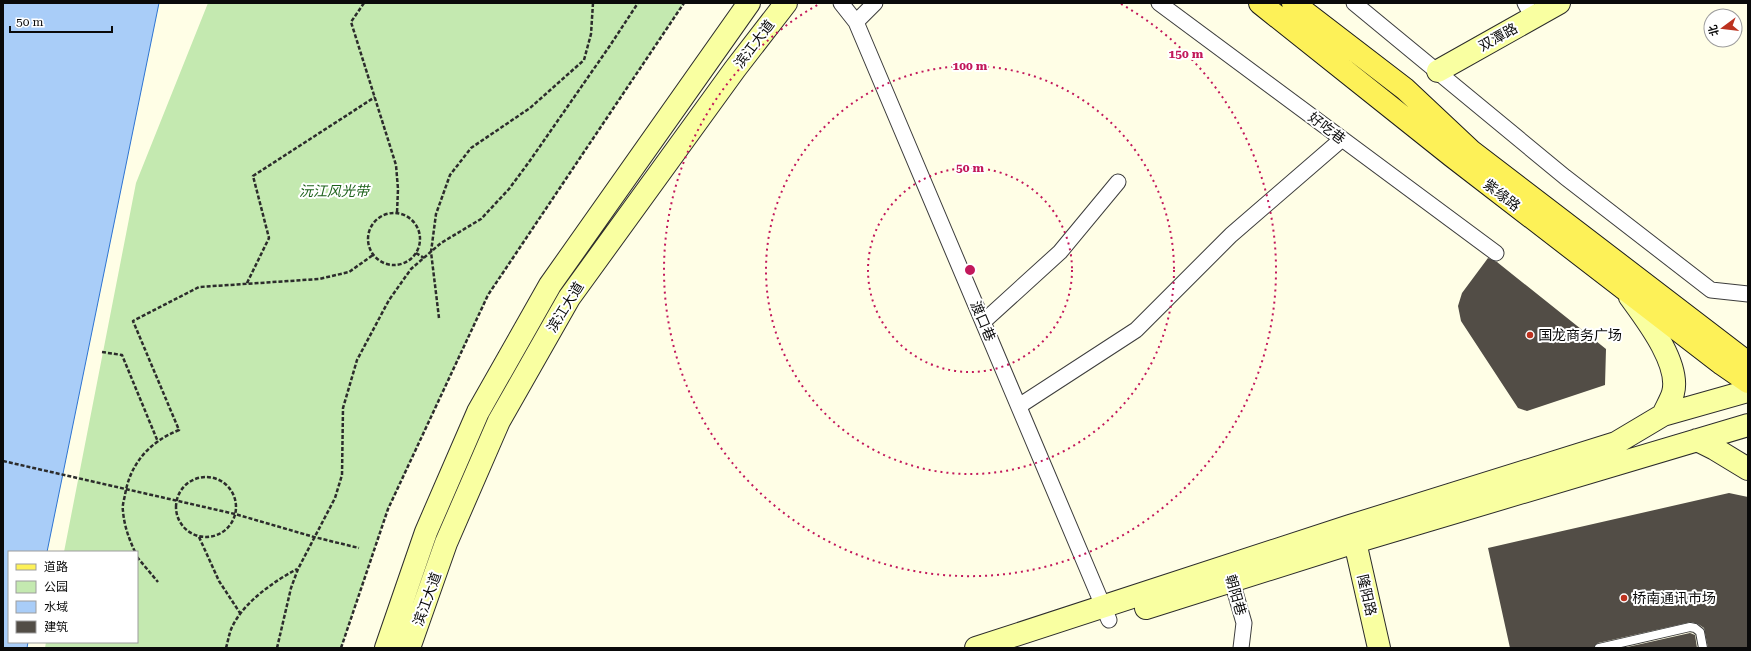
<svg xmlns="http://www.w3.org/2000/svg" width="1751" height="651" viewBox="0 0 1751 651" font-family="'Roboto Serif','Noto Sans SC',serif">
	<rect width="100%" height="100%" fill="#fffee6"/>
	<path fill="#c4e9b0" d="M208 3H684L488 295 388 509 341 648H45L46 642H137V552H64L136 183Z"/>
	<path fill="#a9cdf8" stroke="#2e74d1" d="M3 3H159L47 552H9V642H28L27 648H3Z"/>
	<path fill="#524d46" d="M1488 258 1497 262 1606 349 1605 385 1527 411 1518 408 1461 321 1458 306 1462 293Z
		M1729 493 1748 497V648H1708L1704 628 1698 624 1691 622 1598 643 1594 648H1510L1488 548Z
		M1690 633 1695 635 1697 648H1623Z"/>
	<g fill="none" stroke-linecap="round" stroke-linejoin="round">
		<g stroke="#3d3d3d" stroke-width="10">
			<path id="lane" d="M1599 648 1690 627 1695 628 1700 632 1703 648"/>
		</g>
		<g stroke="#3d3d3d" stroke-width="17">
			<path id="street" d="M841 3 856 22 1109 620
				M1159 3 1496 253
				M1354 3 1565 177 1711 290 1748 294
				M1525 3 1533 18
				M856 22 875 3
				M983 322 1060 252 1118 182
				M1019 406 1136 330 1231 235 1342 139
				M1229 571 1244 623 1241 648"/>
		</g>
		<g stroke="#2c2c2c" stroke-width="24">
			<path id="secondary" d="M1438 71 1559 3
				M1630 297C1646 319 1681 364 1673 393 1671 400 1666 408 1663 415
				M1697 440 1715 449 1748 469
				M1355 542 1379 648
				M1146 608 1355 542 1748 425
				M386 648 426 532 478 412 550 285 749 3
				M409 648 446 543 499 421 569 298 735 69 786 3
				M976 648 1350 526 1616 443 1663 415 1748 391"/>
		</g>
		<g stroke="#1b1b1b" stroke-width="24">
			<path id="primary" d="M1260 3 1452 156 1722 364 1748 382
				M1293 3 1405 89 1471 151 1748 363"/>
		</g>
		<path stroke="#2c2c2c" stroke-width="2.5" stroke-dasharray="4 2" stroke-linecap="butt" d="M364 3 351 22 396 165 398 189 397 213
			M368 239a26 26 0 1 1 52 0a26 26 0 1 1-52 0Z
			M416 253 424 258
			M247 283 269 238 253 176 375 97
			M439 318 431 252 436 214 450 175 471 148 530 108 584 60 591 34 593 3
			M102 352 122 355 158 442
			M3 461 235 514 314 537 359 548
			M176 507a30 30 0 1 1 60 0a30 30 0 1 1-60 0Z
			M199 537 219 581 240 613
			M135 552C129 539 124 525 123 511 122 506 124 500 125 495 130 464 149 442 179 430L133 321 199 287 319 279 349 272 373 255
			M137 557 158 582
			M226 648C228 641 229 634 232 627 244 602 273 582 297 569
			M277 648 291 588 298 569 335 498 342 475 343 408 357 360 389 300 411 269 441 243 481 219 509 189 529 162 609 47 638 3
			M341 648 388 509 488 295 684 3"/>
		<use href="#lane" stroke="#fff" stroke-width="8"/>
		<use href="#street" stroke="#fff" stroke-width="15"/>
		<use href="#secondary" stroke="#f9ffa1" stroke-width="22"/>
		<use href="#primary" stroke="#fdf158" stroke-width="22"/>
	</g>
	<g fill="none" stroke="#c2185b" stroke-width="2" stroke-dasharray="2 4">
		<circle cx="970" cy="270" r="102"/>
		<circle cx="970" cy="270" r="204"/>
		<path d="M1121 4A306 306 0 1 1 819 4"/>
	</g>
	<g fill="#bc321f" stroke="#fff" stroke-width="1.5">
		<circle cx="1530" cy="335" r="4"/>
		<circle cx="1624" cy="598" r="4"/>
	</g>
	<g text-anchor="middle" stroke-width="4" stroke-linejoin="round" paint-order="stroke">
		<g font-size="14" fill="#0a0a0a" stroke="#fff">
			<text transform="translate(1498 37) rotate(-29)" y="5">双潭路</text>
			<text transform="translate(754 44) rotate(-53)" y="5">滨江大道</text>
			<text transform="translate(1327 128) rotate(37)" y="5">好吃巷</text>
			<text transform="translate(1502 195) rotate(38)" y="5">紫缘路</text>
			<text transform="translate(565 307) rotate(-58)" y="5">滨江大道</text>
			<text transform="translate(983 321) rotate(67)" y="5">渡口巷</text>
			<text transform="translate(1236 595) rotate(74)" y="5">朝阳巷</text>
			<text transform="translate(1367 595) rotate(77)" y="5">隆阳路</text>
			<text transform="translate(427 599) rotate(-70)" y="5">滨江大道</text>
		</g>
		<g font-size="14" font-style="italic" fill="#1c611a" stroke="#fff">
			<text x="334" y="196">沅江风光带</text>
		</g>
		<g font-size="14" fill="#0a0a0a" stroke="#fff" text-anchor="start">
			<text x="1538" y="340">国龙商务广场</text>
			<text x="1632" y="603">桥南通讯市场</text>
		</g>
	</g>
	<circle cx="970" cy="270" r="6" fill="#c2185b" stroke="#fff" stroke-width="2"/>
	<g font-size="12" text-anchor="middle" font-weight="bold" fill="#c2185b" stroke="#fff" stroke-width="4" stroke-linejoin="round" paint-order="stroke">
		<text x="1186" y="58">150 m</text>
		<text x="970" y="70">100 m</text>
		<text x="970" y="172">50 m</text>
	</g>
	<rect width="1751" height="651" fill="none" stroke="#0a0a0a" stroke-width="8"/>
	<rect x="8" y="551" width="130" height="92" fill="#ffffff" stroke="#9d9d9d"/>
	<rect x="16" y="564" width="20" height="6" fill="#fdf158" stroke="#9d9d9d"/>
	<text x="44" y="571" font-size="12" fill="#0a0a0a">道路</text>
	<rect x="16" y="581" width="20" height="12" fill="#c4e9b0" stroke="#9d9d9d"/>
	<text x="44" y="591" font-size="12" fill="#0a0a0a">公园</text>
	<rect x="16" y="601" width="20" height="12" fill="#a9cdf8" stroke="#9d9d9d"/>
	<text x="44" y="611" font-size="12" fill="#0a0a0a">水域</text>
	<rect x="16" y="621" width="20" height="12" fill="#524d46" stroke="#9d9d9d"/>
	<text x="44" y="631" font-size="12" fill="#0a0a0a">建筑</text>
	<g transform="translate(1723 28) rotate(255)"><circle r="19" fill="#ffffff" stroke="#9d9d9d"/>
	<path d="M0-3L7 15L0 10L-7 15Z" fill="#bc321f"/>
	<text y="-6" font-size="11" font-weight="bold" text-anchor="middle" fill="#0a0a0a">北</text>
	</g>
	<path d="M10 26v6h102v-6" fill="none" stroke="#0a0a0a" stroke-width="2"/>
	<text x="16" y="26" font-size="12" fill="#0a0a0a" stroke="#ffffff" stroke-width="3" paint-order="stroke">50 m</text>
</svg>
